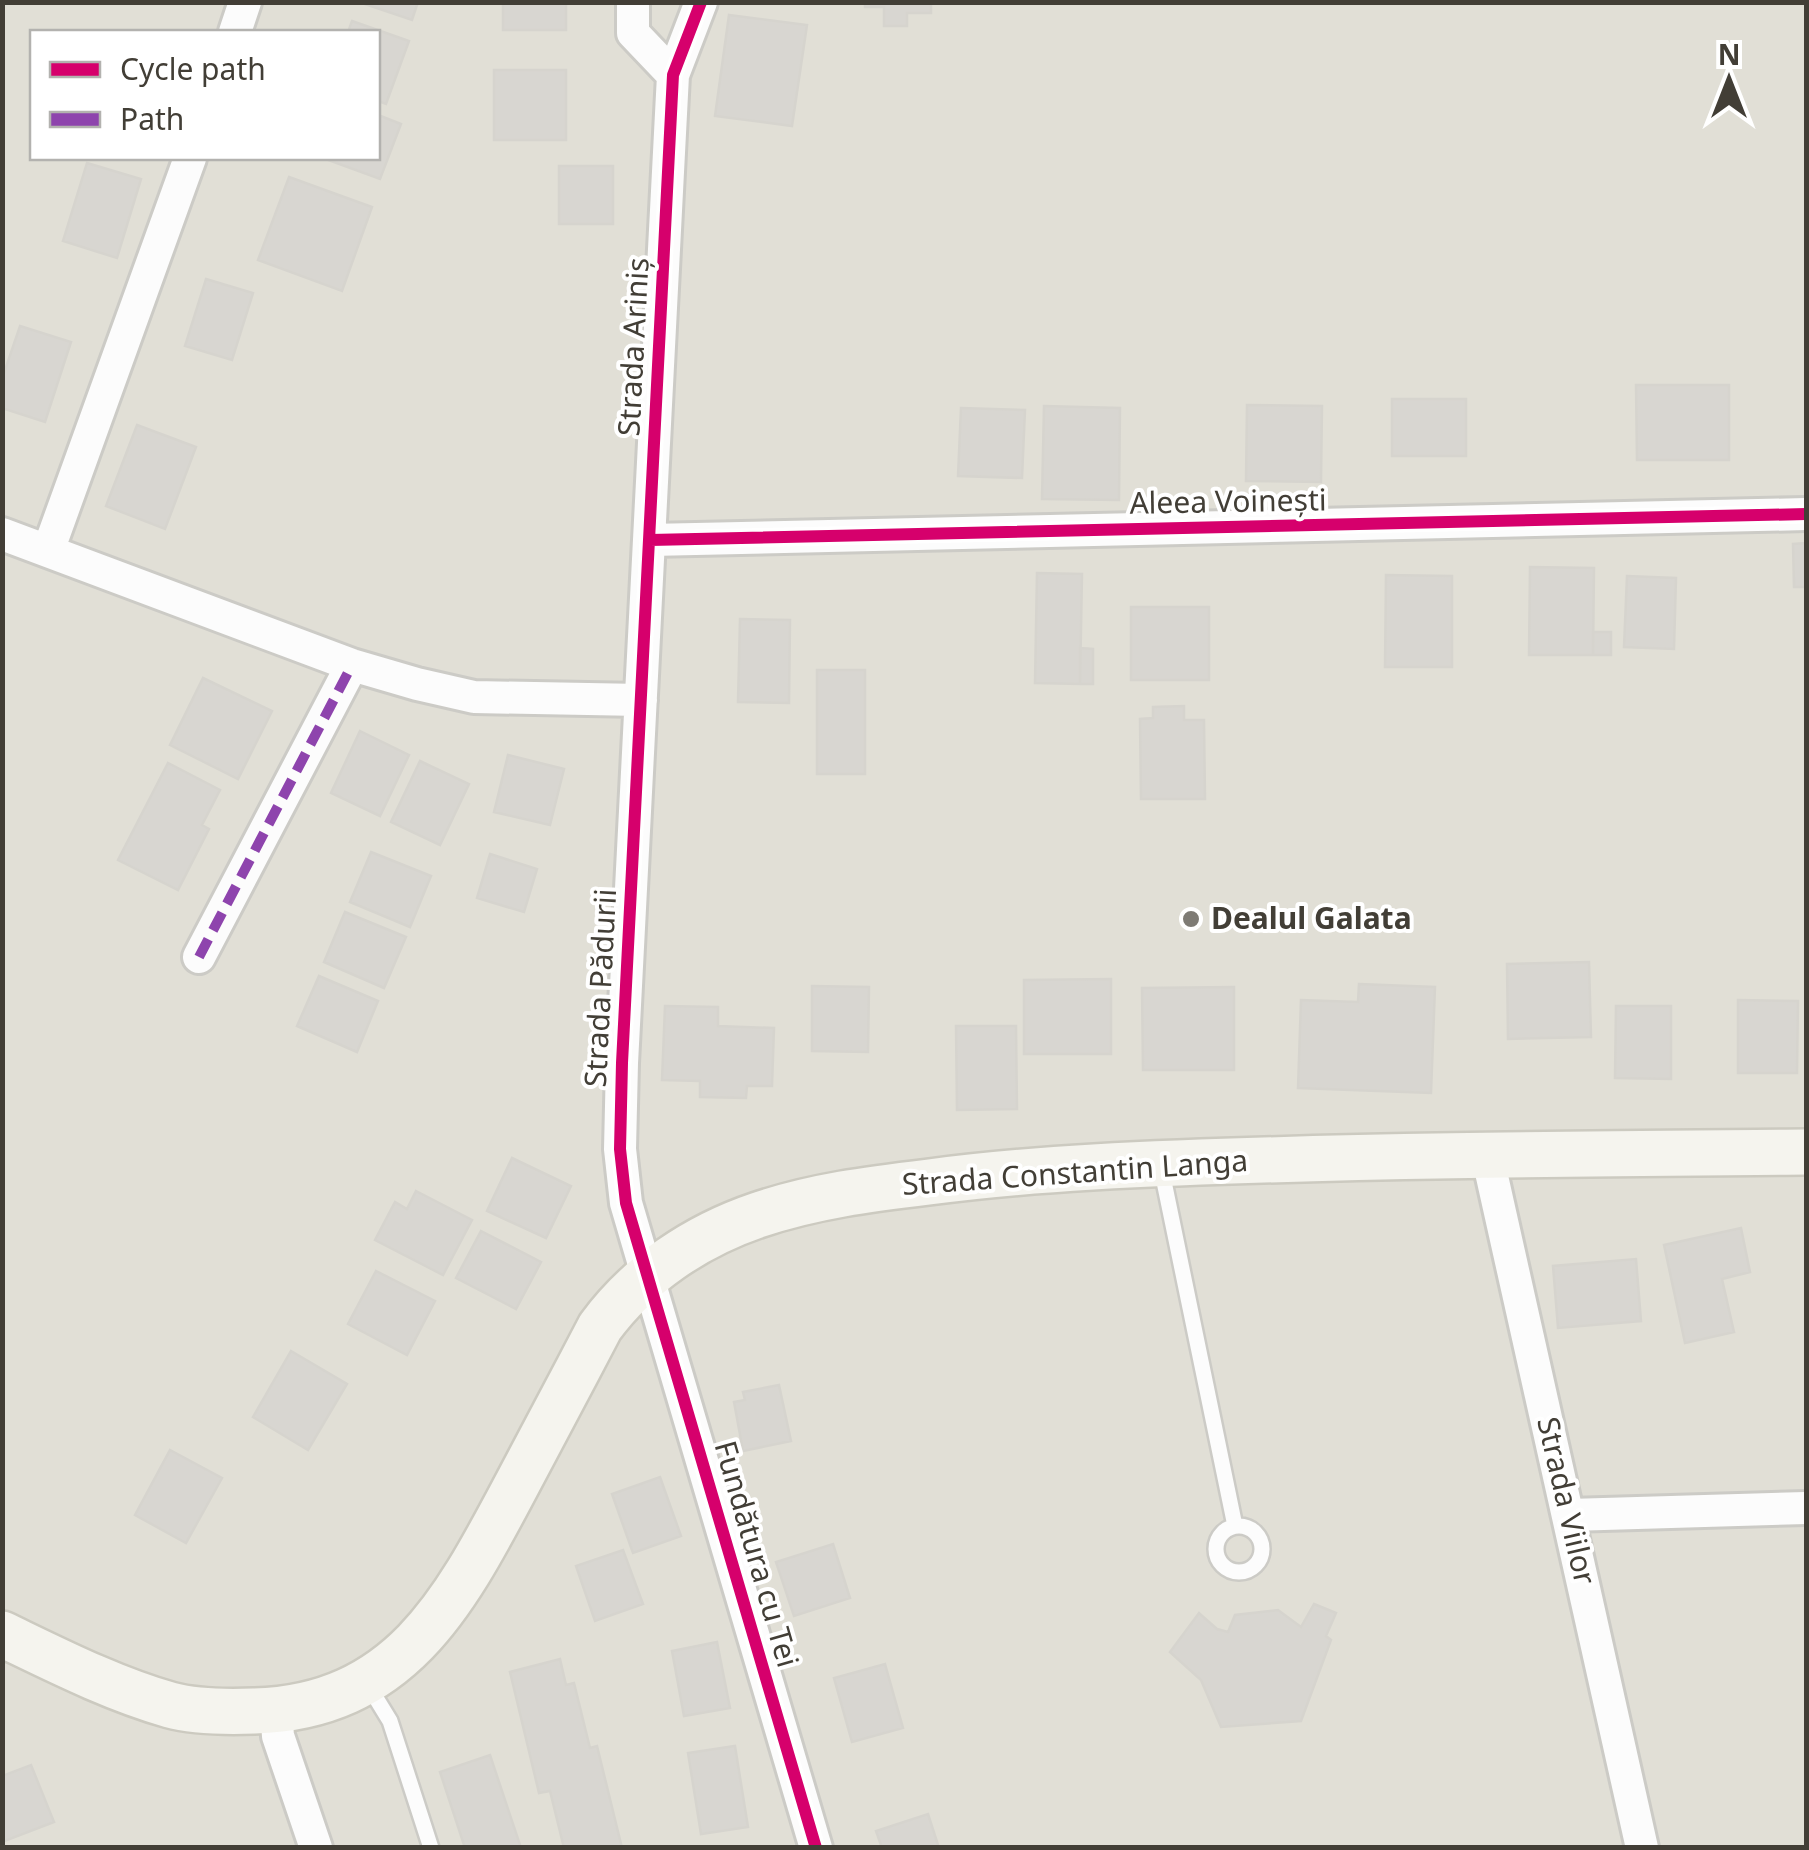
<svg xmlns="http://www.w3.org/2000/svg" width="1809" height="1850" viewBox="0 0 1809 1850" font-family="'Noto Sans',sans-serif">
	<rect width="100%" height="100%" fill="#eeede8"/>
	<path fill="#e1dfd6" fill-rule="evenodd" d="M3 3H1806V1847H3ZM32 32H378V158H32Z"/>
	<path fill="#d8d6d1" stroke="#d6d4ce" stroke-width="2.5" d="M359 2H418L412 20Z
		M503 2H566V30H503Z
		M865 2H931V13H907V26H884V7H865Z
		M729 15 807 25 792 126 715 116Z
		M352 21 409 41 386 104 378 101V32H348Z
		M494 70H566V140H494Z
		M378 115 401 124 380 179 323 158H378Z
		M87 163 141 179 117 258 63 241Z
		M559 166H613V224H559Z
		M289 177 372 207 342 291 258 260Z
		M206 279 253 293 232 360 185 346Z
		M20 326 71 342 45 422 2 408V379Z
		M1636 385H1729V460H1637Z
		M1392 399H1466V456H1392Z
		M1247 405 1322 406 1321 482 1246 481Z
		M1044 406 1120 408 1119 500 1042 499Z
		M961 408 1025 410 1022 478 958 476Z
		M137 425 196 447 165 529 106 506Z
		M1806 543V587H1794L1793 544Z
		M1530 567 1594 568 1593 655H1529Z
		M1037 573 1082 574 1080 684 1035 683Z
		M1386 575 1452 576V667H1385Z
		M1627 576 1676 578 1674 649 1624 647Z
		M1131 607H1209V680H1131Z
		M740 619 790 620 789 703 738 702Z
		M1593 632H1611V655H1593Z
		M1080 648 1093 649V684H1080Z
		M817 670H865V774H817Z
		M203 678 272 711 238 779 170 745Z
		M1184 706V720H1204L1205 799H1141L1140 719 1153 718V707Z
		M360 731 409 755 380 816 331 793Z
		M508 755 564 769 550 825 494 812Z
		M420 761 469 784 440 845 391 822Z
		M168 763 220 790 202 825 209 829 178 890 118 860Z
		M371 852 431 876 410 927 350 902Z
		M490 854 537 869 524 912 477 898Z
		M345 912 406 937 384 988 324 962Z
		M1589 962 1591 1037 1508 1039 1507 964Z
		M319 976 378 1001 357 1052 297 1026Z
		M1111 979V1054H1024V980Z
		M1359 984 1435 987 1431 1093 1298 1088 1301 1000 1358 1002Z
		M812 986 869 987 868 1052 812 1051Z
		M1234 987V1070H1143L1142 988Z
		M1738 1000 1798 1001 1797 1073H1738Z
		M665 1006 718 1007V1026L774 1028 772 1086H747L746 1098 700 1097V1081L662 1080Z
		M1616 1006H1671V1079L1615 1078Z
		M956 1026H1016L1017 1109 957 1110Z
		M512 1158 571 1186 546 1238 487 1211Z
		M416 1191 472 1220 443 1275 375 1240 395 1202 407 1209Z
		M1741 1228 1750 1272 1722 1279 1734 1332 1685 1343 1664 1245Z
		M481 1231 541 1262 516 1309 456 1278Z
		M1636 1259 1641 1321 1558 1328 1553 1266Z
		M376 1271 435 1301 407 1355 348 1324Z
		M291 1351 347 1384 308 1450 253 1417Z
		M779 1385 791 1441 743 1451 734 1402 745 1400 743 1392Z
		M170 1450 222 1478 186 1543 135 1515Z
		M660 1477 681 1536 633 1553 612 1494Z
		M833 1544 850 1598 794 1616 776 1562Z
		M623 1550 643 1604 595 1621 576 1566Z
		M1314 1604 1336 1613 1326 1636 1331 1640 1301 1721 1221 1727 1201 1680 1170 1652 1199 1613 1217 1629 1228 1632 1235 1615 1278 1610 1301 1627Z
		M717 1642 730 1708 684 1716 672 1651Z
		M560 1659 566 1685 574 1683 590 1748 597 1746 622 1848H564L550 1791 539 1793 510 1672Z
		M885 1664 903 1728 852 1742 834 1678Z
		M735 1746 748 1827 701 1834 688 1753Z
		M490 1755 521 1848H465L440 1772Z
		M31 1765 54 1822 2 1842V1776Z
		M928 1814 939 1848H882L876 1831Z"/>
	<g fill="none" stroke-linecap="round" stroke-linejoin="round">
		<g stroke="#cccbc6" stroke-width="20">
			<path id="lane" d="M1161 1167 1235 1526
				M1216 1549a23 23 0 1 1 46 0a23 23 0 1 1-46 0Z
				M368 1685 390 1721 431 1848"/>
		</g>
		<g stroke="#cccbc6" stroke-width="38">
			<path id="street" d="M633 2V33L673 75
				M701 2 673 75 622 1063 620 1149 626 1203 816 1848
				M235 32 245 2
				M2 534 352 665 417 684 474 697 641 700
				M650 540 1806 514
				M48 551 190 158
				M199 957 352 665
				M1487 1154 1642 1848
				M1570 1515 1806 1508
				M276 1710 278 1736 316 1848"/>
		</g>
		<g stroke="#cccac0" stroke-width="50">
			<path id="secondary" d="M2 1634C56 1660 113 1689 170 1705 196 1712 227 1712 254 1711 400 1707 454 1603 515 1488 543 1435 572 1381 600 1327 639 1274 696 1236 758 1215 814 1196 870 1189 929 1182 1012 1171 1094 1166 1178 1163 1387 1155 1597 1154 1806 1152"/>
		</g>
		<use href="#lane" stroke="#fcfcfc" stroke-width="15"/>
		<use href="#street" stroke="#fcfcfc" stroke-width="32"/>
		<use href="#secondary" stroke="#f5f4ee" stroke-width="45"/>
		<path stroke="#8e44ad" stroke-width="10" stroke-dasharray="20 10" stroke-linecap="butt" d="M199 957 352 665"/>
		<g stroke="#fff" stroke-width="19">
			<path id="cycleway" d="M701 2 673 75 622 1063 620 1149 626 1203 816 1848
				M650 540 1806 514"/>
		</g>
		<use href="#cycleway" stroke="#d6006c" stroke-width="12"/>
	</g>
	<circle fill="#7e7b74" stroke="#fff" stroke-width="4" cx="1191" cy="919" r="10"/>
	<g text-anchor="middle" stroke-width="8" stroke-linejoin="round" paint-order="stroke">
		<g font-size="30" fill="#423e36" stroke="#fff">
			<text transform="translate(634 347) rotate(-87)" y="10">Strada Ariniș</text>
			<text transform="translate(1228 502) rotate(-1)" y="10">Aleea Voinești</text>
			<text transform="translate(601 988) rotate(-87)" y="10">Strada Pădurii</text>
			<text transform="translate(1075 1173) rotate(-4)" y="10">Strada Constantin Langa</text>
			<text transform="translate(1566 1501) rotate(77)" y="10">Strada Viilor</text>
			<text transform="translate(756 1554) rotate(74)" y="10">Fundătura cu Tei</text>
		</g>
		<g font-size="30" font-weight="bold" fill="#423e36" stroke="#fff" text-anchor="start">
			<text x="1211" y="929">Dealul Galata</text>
		</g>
	</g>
	<rect width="1809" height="1850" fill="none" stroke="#423e36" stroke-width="10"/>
	<rect x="30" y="30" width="350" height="130" fill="#ffffff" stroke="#b3b2af" stroke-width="2.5"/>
	<rect x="50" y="62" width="50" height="15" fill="#d6006c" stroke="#b3b2af" stroke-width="2.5"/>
	<text x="120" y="80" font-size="30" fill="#423e36">Cycle path</text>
	<rect x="50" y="112" width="50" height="15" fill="#8e44ad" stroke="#b3b2af" stroke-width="2.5"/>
	<text x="120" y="130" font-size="30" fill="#423e36">Path</text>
	<g transform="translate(1729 80)" stroke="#ffffff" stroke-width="8" paint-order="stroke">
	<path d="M0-8L18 38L0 25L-18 38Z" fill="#423e36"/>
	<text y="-15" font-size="28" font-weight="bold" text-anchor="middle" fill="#423e36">N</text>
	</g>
</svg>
